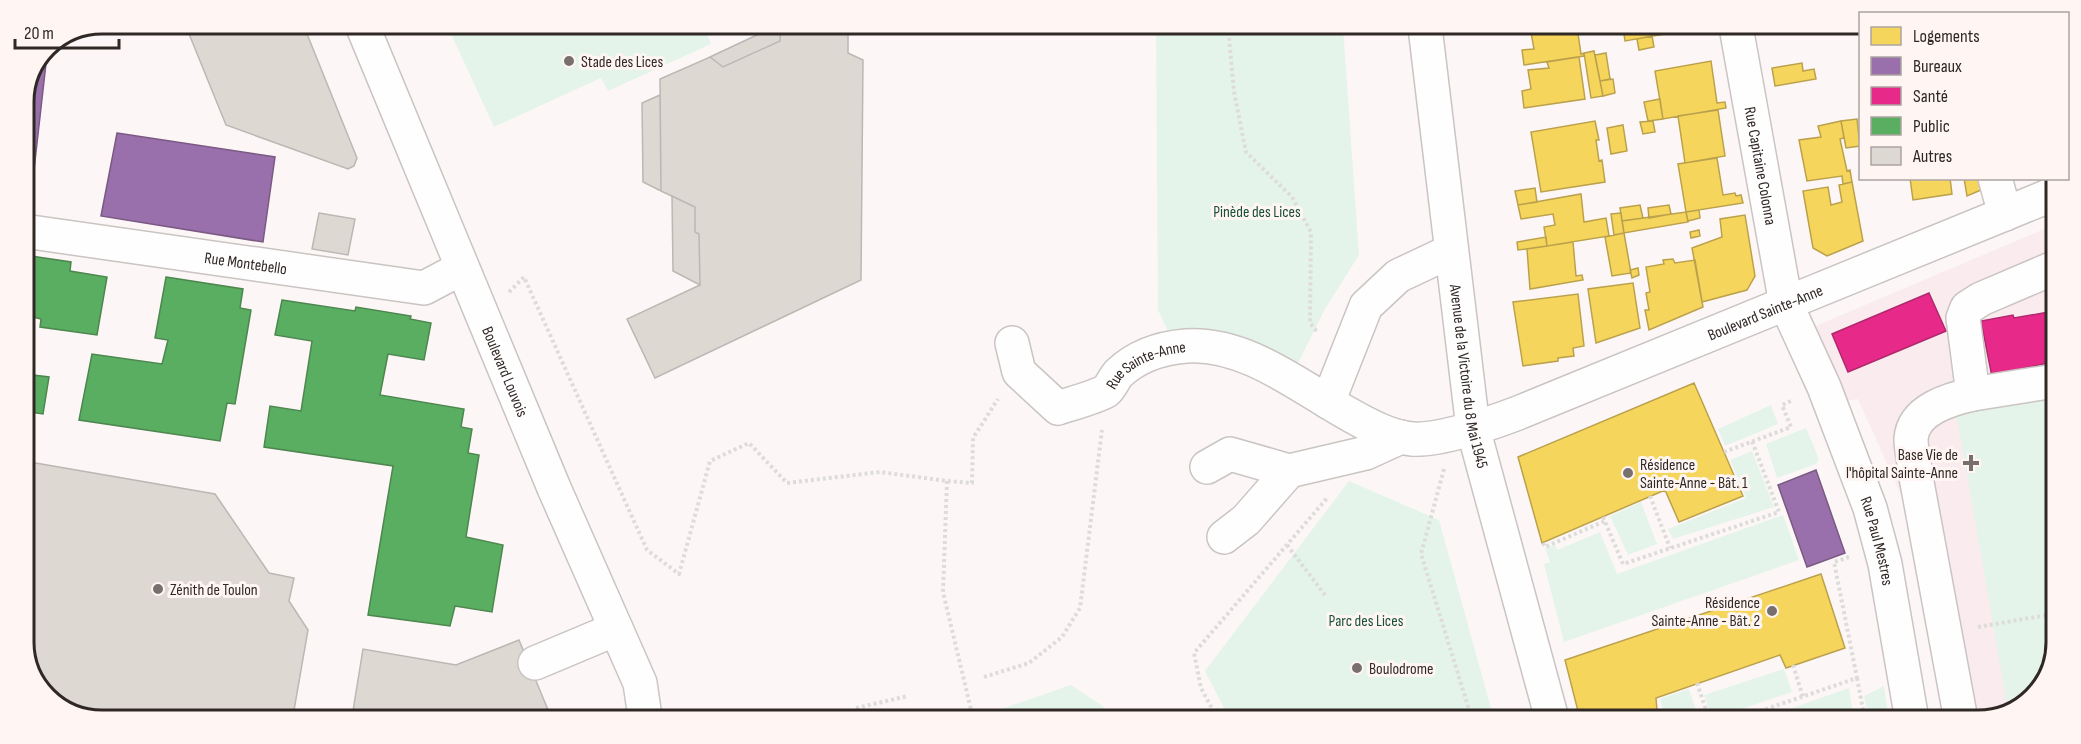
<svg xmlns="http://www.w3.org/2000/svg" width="2081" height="744" viewBox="0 0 2081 744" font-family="'Sofia Sans Condensed',sans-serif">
	<rect width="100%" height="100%" fill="#fcf7f6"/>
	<path fill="#f9ebee" d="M2056 224 2053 667 2026 704 1979 720H1948L1914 524 1858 399 1837 402 1806 330Z"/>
	<path fill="#e4f4ea" d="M447 25H715L705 30 711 44 608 91 601 78 494 127Z
		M1156 26 1343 27 1359 255 1325 309 1290 379 1176 348 1158 310Z
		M2055 394 2053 667 2026 704 2008 710 1956 411Z
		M1771 405 1778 424 1725 446 1718 429Z
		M1806 428 1819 459 1816 464 1777 478 1766 444Z
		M1752 451 1774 507 1673 539 1668 529 1746 498 1730 460Z
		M1349 481 1439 520 1494 719 1229 718 1205 671Z
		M1641 502 1657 544 1628 555 1610 516Z
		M1783 515 1799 560 1564 642 1544 564 1550 562 1545 548 1555 545 1557 550 1600 532 1617 574Z
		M1784 669 1792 692 1712 719 1704 695Z
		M1071 685 1104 707V718H975Z
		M1884 686 1889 720H1869L1864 696Z
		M1849 688 1854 720H1758Z
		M1689 689 1699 719H1666L1660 699Z"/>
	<path fill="#f6d55c" stroke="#bba14c" stroke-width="1.5" d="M1530 27H1577L1581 54 1584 53V56L1524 65 1522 50 1534 49Z
		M1623 27H1693L1694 29 1625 41Z
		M1781 28H1811L1781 33Z
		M1652 36 1654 47 1639 50 1637 39Z
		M1594 51 1603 96 1591 98 1584 53Z
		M1606 53 1610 79 1600 81 1595 55Z
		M1579 57 1585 99 1524 108 1522 91 1531 89 1528 70 1549 68 1547 62Z
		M1711 61 1717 103 1725 102 1726 108 1663 119 1655 71Z
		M1802 63 1803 71 1814 69 1816 79 1775 86 1772 68Z
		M1613 79 1615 93 1603 96 1600 81Z
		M1660 99 1663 119 1648 121 1644 102Z
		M1718 110 1725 156 1685 163 1678 116Z
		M1857 119 1860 146 1846 148 1841 121Z
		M1595 121 1599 140H1596L1599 161 1602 160 1605 182 1541 192 1531 132Z
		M1653 121 1655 132 1643 134 1640 122Z
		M1841 121 1844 138 1840 139 1847 171 1850 170 1852 182 1843 184 1842 176 1807 181 1799 140 1821 137 1818 126Z
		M1623 125 1627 151 1611 154 1607 128Z
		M1717 158 1723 195 1735 193 1736 196 1741 195 1743 203 1686 212 1678 164Z
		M1910 178H1950L1952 194 1913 200Z
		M1964 178H1986L1988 187 1967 196Z
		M1852 182 1863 241 1827 256 1813 248 1803 191 1828 187 1831 205 1842 202 1839 185Z
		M1535 188 1537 202 1518 205 1515 191Z
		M1581 194 1584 222 1606 218 1609 236 1547 246 1544 227 1555 225 1553 214 1521 219 1518 205Z
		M1640 205 1643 218 1622 221 1620 208Z
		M1669 205 1671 214 1649 218 1648 208Z
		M1699 210 1700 218 1688 221 1686 212Z
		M1686 212 1688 222 1624 233 1622 221Z
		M1621 213 1624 233 1614 235 1611 214Z
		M1745 215 1755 276 1747 290 1702 302 1692 248 1722 237 1720 219Z
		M1699 230 1700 236 1691 238 1690 232Z
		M1624 233 1631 273 1612 276 1605 237Z
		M1546 237 1547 246 1518 250 1517 242Z
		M1573 242 1576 276 1582 275 1583 280 1530 289 1527 249Z
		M1673 259 1675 263 1695 260 1703 307 1649 330 1645 310H1649L1646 293 1650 292 1646 267 1664 264 1663 260Z
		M1638 268 1639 275 1632 278 1630 270Z
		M1633 283 1640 328 1596 343 1588 289Z
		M1578 294 1584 346 1573 348 1574 356 1558 358V361L1523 366 1513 302Z
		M1694 383 1743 496 1679 522 1665 490 1542 543 1518 457Z
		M1821 574 1845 648 1786 668 1780 655 1656 698 1657 710 1631 719H1580L1565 660Z"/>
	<path fill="#9970ab" stroke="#7a5a83" stroke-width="1.5" d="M48 46 30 205 24 204V97Z
		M117 133 275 157 263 242 101 216Z
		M1816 470 1845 553 1807 567 1778 485Z"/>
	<path fill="#e7298a" stroke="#b0296c" stroke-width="1.5" d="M1929 293 1946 331 1848 372 1832 334Z
		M2055 311V362L2023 368 2024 371 1992 377 1981 321 2013 315 2014 318Z"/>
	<path fill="#5aae61" stroke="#4d864f" stroke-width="1.5" d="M24 255 71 262 70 271 107 277 97 335 40 327 41 319 33 317 25 374 49 377 43 414 24 411Z
		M166 277 243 289 240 308 251 310 235 404 227 403 220 441 79 420 92 354 162 364 168 340 155 338Z
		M282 300 355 311 356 307 411 316 410 319 431 323 424 360 388 354 380 395 464 409 461 427 472 429 468 453 479 455 466 537 503 545 492 612 455 606 450 626 368 615 393 466 264 447 270 406 301 411 312 341 275 335Z"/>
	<path fill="#ded8d3" stroke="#bbb7b3" stroke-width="1.5" d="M185 24H303L357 158 354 166 348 169 226 125Z
		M778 25H781L780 41 723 67 710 57Z
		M781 25 848 26V53L863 60 861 280 655 378 627 319 700 285 699 234 695 232V207L661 191 660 79 710 57 723 67 780 41Z
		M660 95 661 191 643 182 642 103Z
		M672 196 695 207V232L699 234 700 285 673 271Z
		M319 213 355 219 348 255 312 249Z
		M24 461 215 494 269 573 294 578 289 601 308 630 293 716H77L40 690 24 647Z
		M519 640 551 717H352L363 649 456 665Z"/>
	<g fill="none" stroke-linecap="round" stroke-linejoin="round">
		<g stroke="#cac4c2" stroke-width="36">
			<g id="minor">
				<path id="s1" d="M1425 27 1473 428 1552 719"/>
				<path id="s2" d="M1736 27 1786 304 1824 387 1870 508 1885 564 1912 720"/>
				<path d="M1995 178 2005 214"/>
				<path id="s3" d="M24 231 424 288 462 268"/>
				<path id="s4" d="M1012 343 1019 372 1058 408C1070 404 1096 397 1106 391 1111 387 1114 378 1119 373 1137 356 1162 348 1186 346 1247 342 1301 388 1352 416 1370 426 1391 437 1412 439 1439 441 1492 423 1518 413L2056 193"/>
				<path d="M2055 381 1973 394 1963 318 1967 308 1981 299 2056 267"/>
				<path d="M1328 402 1366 306 1398 276 1451 251"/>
				<path d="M1207 467 1230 454 1289 471 1366 453 1401 437"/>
				<path d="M1224 537 1246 520 1289 471"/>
				<path d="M535 663 616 629"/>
				<path d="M1961 720 1916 477C1915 465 1911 451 1911 439 1913 409 1951 399 1973 394"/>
			</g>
		</g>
		<g stroke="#cac4c2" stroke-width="36">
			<g id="major">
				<path id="s5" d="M362 25 554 488 640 683 645 717"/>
			</g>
		</g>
		<path stroke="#dddcdb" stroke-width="4" stroke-dasharray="3 3" stroke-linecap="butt" d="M1228 26 1234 92 1246 152 1292 197 1311 232 1310 323 1318 333
			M509 292 524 277 647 550 679 574 710 461 749 443 787 483 880 472 947 481 972 483 973 438 998 399
			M1724 452 1791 427 1782 405 1793 400
			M1444 469 1421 554 1472 719
			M947 481 943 592 973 718
			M1650 496 1670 548
			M1603 517 1623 564 1779 512 1752 441
			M1543 543 1545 547 1605 521
			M1287 545 1325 595
			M1978 627 2053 614
			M1793 665 1803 697
			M984 677 1029 663 1062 637 1080 608 1102 430
			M1857 678 1865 720
			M1697 683 1709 719
			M856 708 908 696
			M1217 718 1201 688 1194 653 1328 497
			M1737 719 1857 678 1834 562 1849 557"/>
		<use href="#minor" stroke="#fffefe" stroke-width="33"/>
		<use href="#major" stroke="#fffefe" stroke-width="33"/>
	</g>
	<g fill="#77706e" stroke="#fff6f3" stroke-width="2">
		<circle cx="569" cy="61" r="6"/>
		<path d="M1968 454h6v6h6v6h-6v6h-6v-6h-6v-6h6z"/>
		<circle cx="1628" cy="473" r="6"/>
		<circle cx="158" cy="589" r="6"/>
		<circle cx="1772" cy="611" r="6"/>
		<circle cx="1357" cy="668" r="6"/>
	</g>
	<g text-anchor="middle" stroke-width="6" stroke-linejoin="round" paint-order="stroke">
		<g font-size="16" fill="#302825" stroke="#fff6f3" text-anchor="start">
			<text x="581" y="67">Stade des Lices</text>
			<text x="1958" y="460" text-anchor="end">Base Vie de<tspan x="1958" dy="18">l'hôpital Sainte-Anne</tspan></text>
			<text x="1640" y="470">Résidence<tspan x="1640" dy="18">Sainte-Anne - Bât. 1</tspan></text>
			<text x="170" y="595">Zénith de Toulon</text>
			<text x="1760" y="608" text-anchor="end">Résidence<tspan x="1760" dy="18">Sainte-Anne - Bât. 2</tspan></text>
			<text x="1369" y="674">Boulodrome</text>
		</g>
		<g font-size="16" fill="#302825" stroke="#fff6f3">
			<text dy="6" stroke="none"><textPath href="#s2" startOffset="141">Rue Capitaine Colonna</textPath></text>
			<text dy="6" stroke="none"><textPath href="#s3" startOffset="224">Rue Montebello</textPath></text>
			<text dy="6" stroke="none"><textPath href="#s4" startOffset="854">Boulevard Sainte-Anne</textPath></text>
			<text dy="6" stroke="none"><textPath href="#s4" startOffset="184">Rue Sainte-Anne</textPath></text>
			<text dy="6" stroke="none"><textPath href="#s5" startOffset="375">Boulevard Louvois</textPath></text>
			<text dy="6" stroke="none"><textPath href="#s1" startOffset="352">Avenue de la Victoire du 8 Mai 1945</textPath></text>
			<text dy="6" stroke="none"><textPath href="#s2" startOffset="536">Rue Paul Mestres</textPath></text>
		</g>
		<g font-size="16" fill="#165038" stroke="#fff6f3">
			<text x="1257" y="217">Pinède des Lices</text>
			<text x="1366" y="626">Parc des Lices</text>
		</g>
	</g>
	<path d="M0 0H2081V744H0ZM102 34H1978A68 68 0 0 1 2046 102V642A68 68 0 0 1 1978 710H102A68 68 0 0 1 34 642V102A68 68 0 0 1 102 34Z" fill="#fff6f3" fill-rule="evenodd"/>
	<path fill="none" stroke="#302825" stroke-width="3" d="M102 34H1978A68 68 0 0 1 2046 102V642A68 68 0 0 1 1978 710H102A68 68 0 0 1 34 642V102A68 68 0 0 1 102 34Z"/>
	<rect x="1859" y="12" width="210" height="168" fill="#fff6f3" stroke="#aca4a1" stroke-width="1.5"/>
	<rect x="1871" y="27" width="30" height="18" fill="#f6d55c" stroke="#aca4a1" stroke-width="1.5"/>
	<text x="1913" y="42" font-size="18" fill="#302825">Logements</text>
	<rect x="1871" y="57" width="30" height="18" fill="#9970ab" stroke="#aca4a1" stroke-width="1.5"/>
	<text x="1913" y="72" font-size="18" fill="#302825">Bureaux</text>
	<rect x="1871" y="87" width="30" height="18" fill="#e7298a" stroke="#aca4a1" stroke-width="1.5"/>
	<text x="1913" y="102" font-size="18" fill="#302825">Santé</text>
	<rect x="1871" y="117" width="30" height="18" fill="#5aae61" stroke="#aca4a1" stroke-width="1.5"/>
	<text x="1913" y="132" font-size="18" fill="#302825">Public</text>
	<rect x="1871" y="147" width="30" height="18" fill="#ded8d3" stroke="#aca4a1" stroke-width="1.5"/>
	<text x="1913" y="162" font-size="18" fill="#302825">Autres</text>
	<path d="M15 39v9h104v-9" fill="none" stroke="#302825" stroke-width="3"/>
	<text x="24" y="39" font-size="18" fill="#302825" stroke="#fff6f3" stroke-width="4.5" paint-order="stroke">20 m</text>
</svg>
